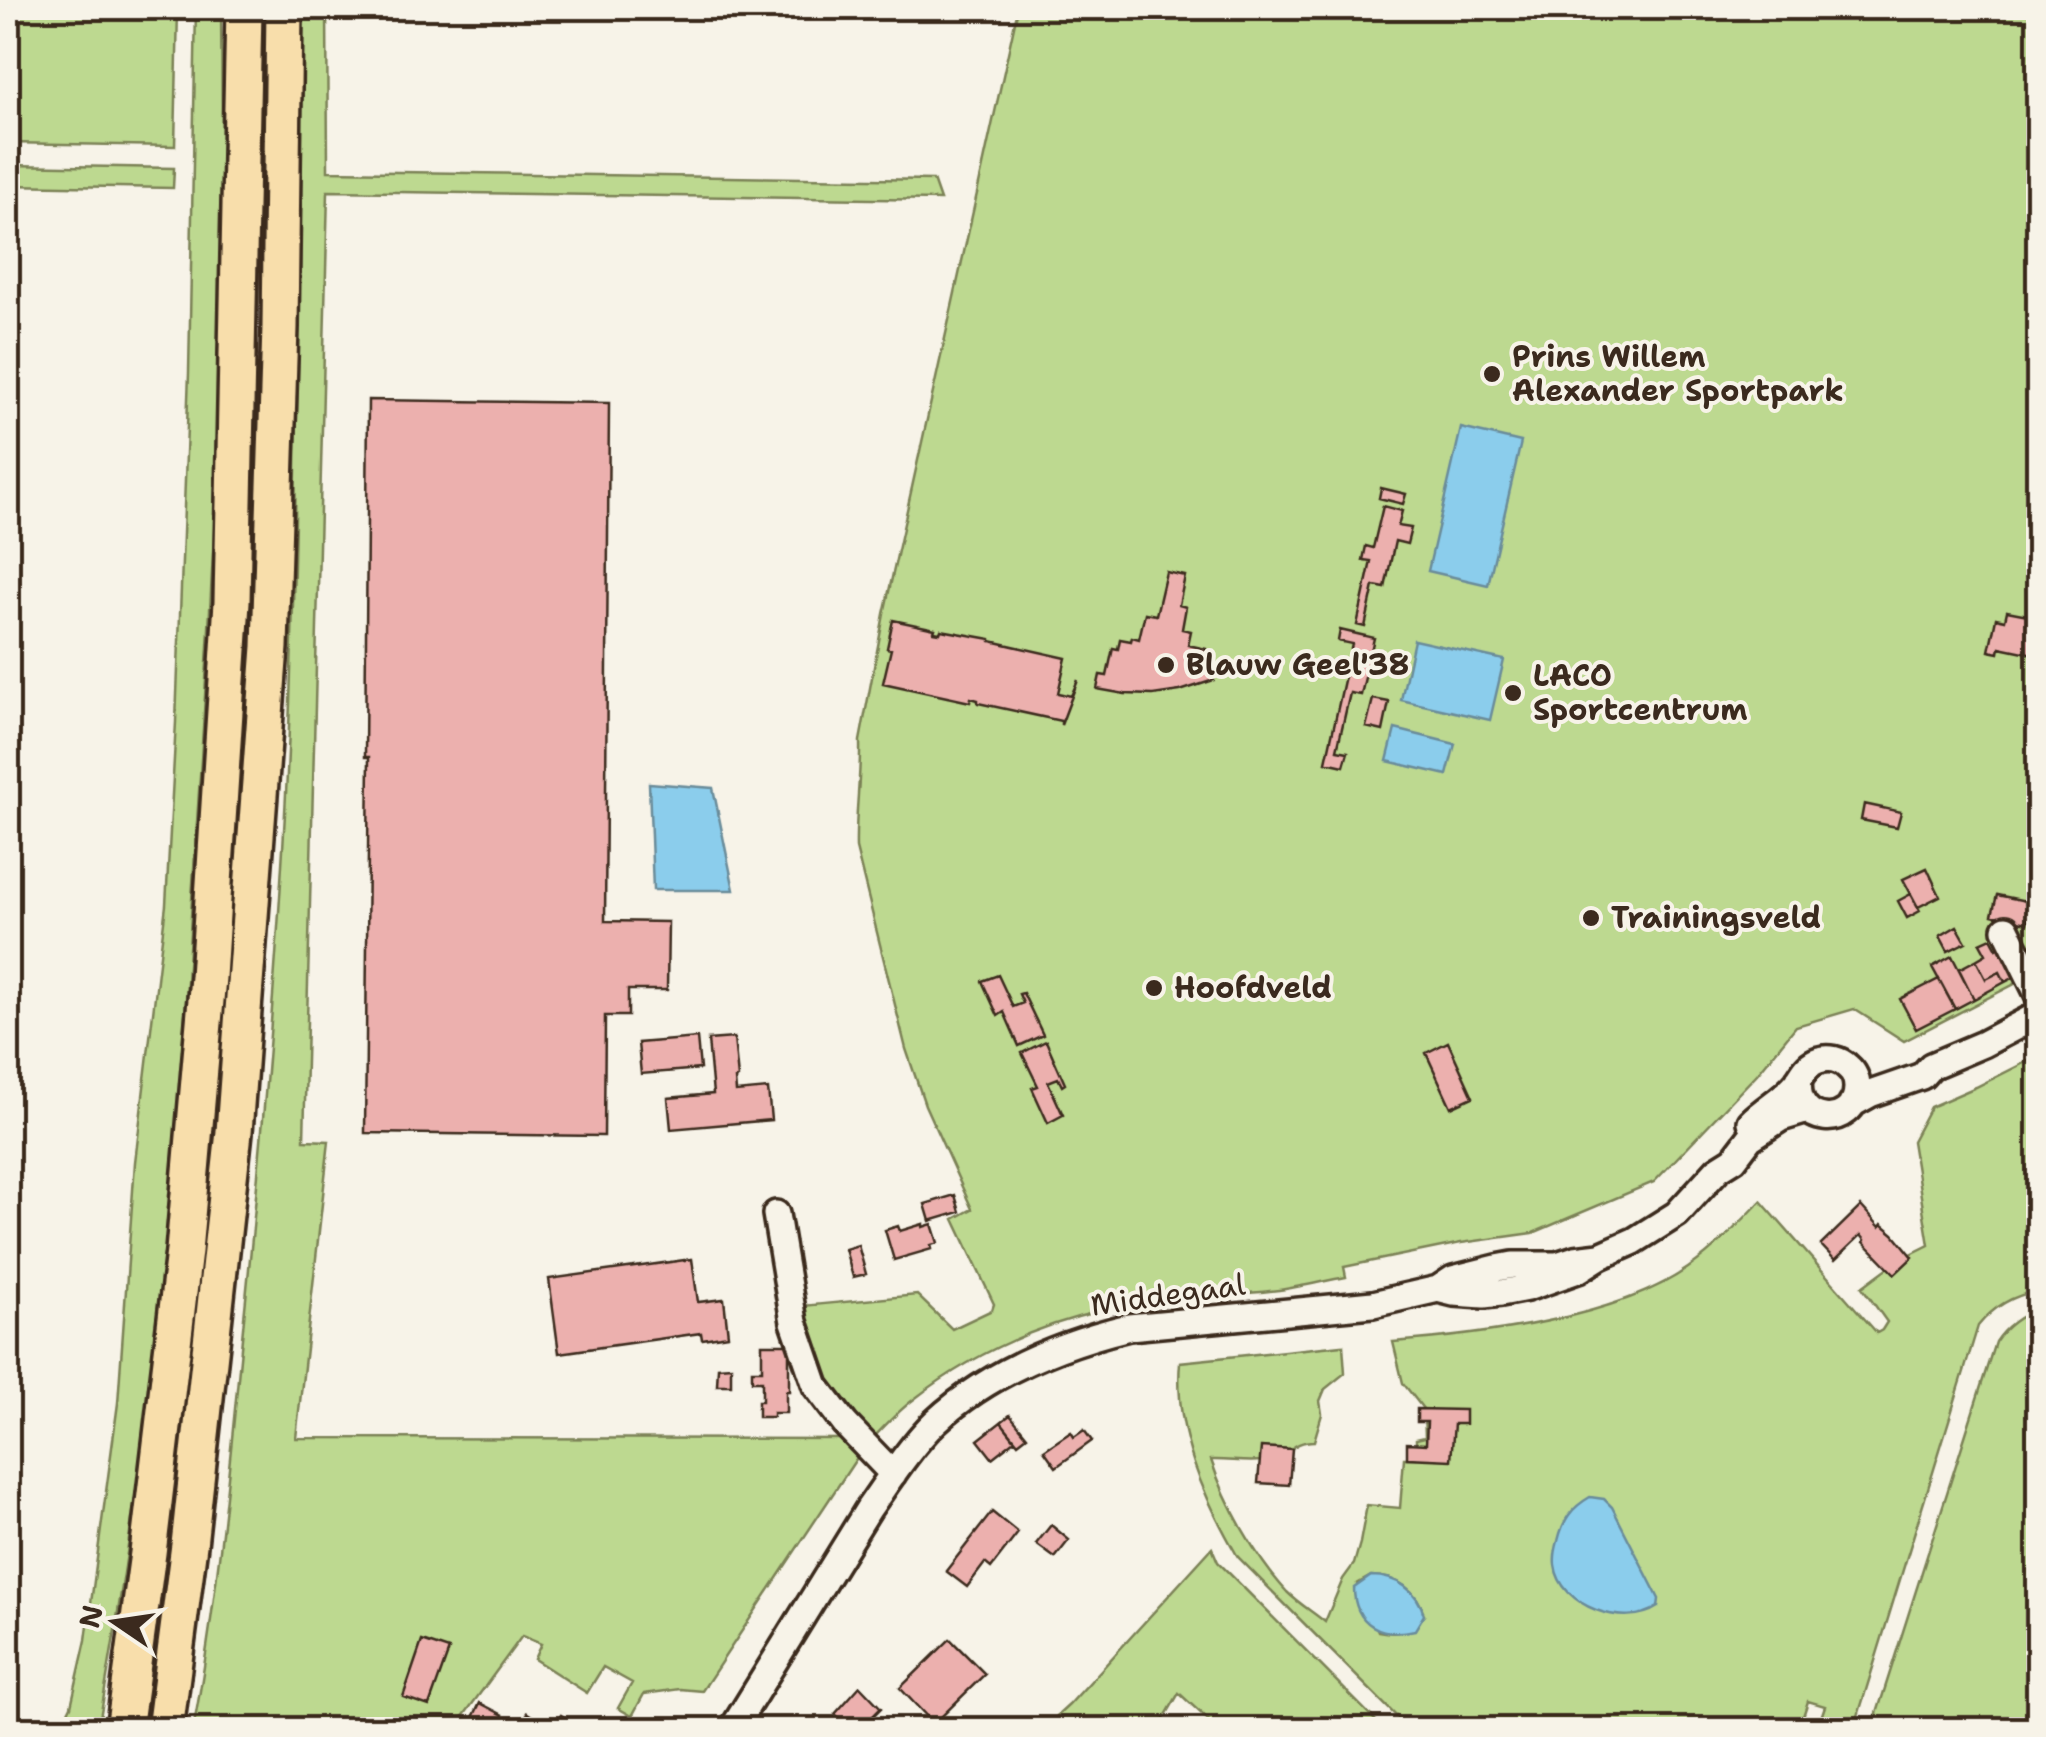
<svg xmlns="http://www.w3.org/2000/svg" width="2046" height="1737" viewBox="0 0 2046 1737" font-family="'Shantell Sans',sans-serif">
	<rect width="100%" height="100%" fill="#f7f3e8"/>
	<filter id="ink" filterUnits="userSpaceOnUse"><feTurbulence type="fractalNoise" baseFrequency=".01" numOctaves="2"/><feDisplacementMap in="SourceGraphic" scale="20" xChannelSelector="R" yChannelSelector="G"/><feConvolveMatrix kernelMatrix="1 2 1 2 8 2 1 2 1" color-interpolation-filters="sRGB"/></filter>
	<g filter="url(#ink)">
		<path fill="#bdd990" stroke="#7c8257" stroke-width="2.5" fill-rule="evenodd" d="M8 8H178L175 146 8 143Z
			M196 8H221C222 132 224 257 220 381 215 549 204 717 193 884 185 1011 179 1139 164 1265 147 1420 126 1576 98 1729L59 1730 71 1706 86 1640 118 1403 135 1162 166 905 176 722 189 373Z
			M301 8H327L328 171 933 180 940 200 328 191 304 1140 329 1141 296 1438 848 1439 860 1453 702 1691 680 1689 644 1694 632 1716 618 1708 632 1683 603 1667 587 1693 534 1659 541 1644 522 1636 454 1729 193 1730C220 1588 231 1443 246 1299 266 1100 283 901 290 702 298 470 299 239 301 8Z
			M1018 8H2038V972L1904 1041 1854 1009 1796 1026 1757 1074 1654 1182 1533 1233 1461 1243 1344 1267 1346 1277C1324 1281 1301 1287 1279 1290 1221 1297 1161 1296 1105 1310 1035 1326 969 1356 913 1400 897 1412 883 1428 869 1442L824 1383 802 1306 917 1295 952 1329 992 1310 994 1304 954 1219 972 1209 925 1105 906 1049 856 848C855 812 861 777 860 741L884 614Z
			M8 165 174 168 173 188 8 185Z
			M2038 1056V1291C2014 1295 1994 1306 1978 1326L1854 1729H1817L1825 1706 1808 1701 1799 1729H1409L1238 1557C1204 1498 1174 1432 1180 1362L1343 1345 1345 1373 1325 1389 1320 1401 1322 1414 1314 1441C1291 1441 1289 1457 1269 1460 1250 1464 1229 1459 1211 1460 1225 1502 1256 1559 1287 1592 1298 1603 1313 1612 1325 1622L1343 1579 1354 1564 1360 1543 1367 1505 1400 1508 1404 1458H1416V1439L1425 1437 1424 1410 1403 1383 1393 1342C1481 1335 1616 1319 1688 1268 1715 1249 1738 1225 1761 1201L1877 1333 1882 1330 1887 1322 1862 1287 1897 1261 1929 1245 1912 1141 1930 1107 1976 1087ZM1371 1576C1396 1576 1418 1590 1424 1615 1406 1631 1403 1636 1378 1631L1357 1584Z
			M2038 1311V1729H1872L1995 1342C2004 1328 2022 1313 2038 1311Z
			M1212 1548 1218 1562 1384 1729H1218L1179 1693 1158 1729H1053L1059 1723 1057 1716 1069 1705Z"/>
		<path fill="#8bcdec" stroke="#6b8c9a" stroke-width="2.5" d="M1461 428 1521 442 1488 585 1428 571Z
			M1414 640 1504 660 1490 720 1401 700Z
			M1395 729 1455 744 1447 775 1387 761Z
			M649 783 713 788 734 890H653Z
			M1590 1497 1604 1499 1612 1507 1659 1599 1658 1607C1625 1629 1560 1607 1555 1565 1554 1557 1556 1548 1558 1541 1563 1520 1571 1508 1590 1497Z
			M1371 1576C1396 1576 1418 1590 1424 1615L1415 1630C1382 1638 1354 1625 1354 1588Z"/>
		<path fill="#ecb0ae" stroke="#3b2a1e" stroke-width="2.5" d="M368 400 609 403 605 921 668 922 667 990H628V1016H605L604 1136 365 1133 369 757H365Z
			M1381 488 1406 494 1403 504 1379 498Z
			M1383 506 1402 511 1398 526 1411 528 1407 544 1395 541 1385 588 1374 586 1365 627 1357 625 1371 561 1363 560 1366 546 1373 548Z
			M1166 572 1185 576 1179 605 1186 607 1182 629 1191 631 1188 645 1206 649 1204 658 1214 680 1180 691 1153 695 1125 694 1097 689 1100 675 1107 676 1113 648 1118 649 1120 639 1131 641 1132 637 1139 639 1145 613 1156 615Z
			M2007 611 2038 617V614V655L2000 647 1999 653 1989 651 1996 618 2005 620Z
			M893 620 935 629 934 632 940 633 941 630 985 638 991 639V641L1066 658 1058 693 1071 696 1078 680 1061 725V721L978 703V700L971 698 970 702 883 683 891 649 887 648Z
			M1340 630 1374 638 1361 695 1350 693 1337 750 1348 752 1344 766 1326 762 1352 644 1338 641Z
			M1373 699 1389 702 1383 731 1366 727Z
			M1864 804 1901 812 1897 827 1861 820Z
			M1927 868 1940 896 1918 907 1903 879Z
			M1911 894 1920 911 1907 918 1898 901Z
			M1997 895 2031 902 2027 923 1992 915Z
			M1957 926 1966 942 1948 951 1940 936Z
			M1991 938 1997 949 2001 946 2017 976 2005 982 2000 972 1986 979 1976 960 1986 954 1980 943Z
			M1952 956 1974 999 1955 1009 1932 967Z
			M1976 960 1986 979 2000 972 2005 982 1974 999 1959 969Z
			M998 975 1013 1007 1023 1003 1019 994 1023 993 1043 1035 1019 1046 1004 1012 998 1016 982 981Z
			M1939 979 1955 1009 1916 1029 1900 999Z
			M697 1038 700 1069 641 1074 638 1043Z
			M734 1038 738 1078 735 1079 736 1092 768 1089 771 1120 671 1129 668 1098 713 1094 708 1040Z
			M1046 1041 1065 1084 1062 1086 1058 1078 1048 1082 1063 1115 1048 1123 1032 1088 1038 1086 1022 1053Z
			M1448 1042 1473 1097 1451 1107 1426 1053Z
			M955 1195 960 1212 930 1221 925 1204Z
			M1861 1206 1880 1227 1882 1224 1894 1234 1913 1257 1895 1274 1864 1242 1865 1240 1861 1235 1835 1260 1821 1245Z
			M923 1224V1227L932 1224 938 1243 931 1245 932 1249 894 1260 885 1230 898 1226 900 1231Z
			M858 1245 866 1274 853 1277 845 1249Z
			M692 1259 698 1302 724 1299 728 1335 702 1339 701 1333 559 1353 549 1279Z
			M762 1344H789V1391H786V1413H773V1417H758V1401H762V1381H752V1370H762Z
			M731 1366V1385H717L718 1367Z
			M1417 1409 1465 1410V1424H1454L1451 1460 1407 1458V1443L1426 1444 1427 1422H1417Z
			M1010 1415 1027 1436 1018 1443 1001 1422Z
			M1001 1422 1015 1440 992 1458 978 1440Z
			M1084 1430 1092 1441 1056 1467 1044 1450 1071 1432 1074 1437Z
			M1261 1447 1292 1449 1289 1485 1258 1483Z
			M992 1512 1018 1533 991 1568 985 1563 967 1587 946 1571Z
			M1051 1525 1069 1540 1055 1558 1036 1544Z
			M950 1639 985 1674 934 1724 900 1688Z
			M422 1641 449 1650 429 1706 403 1697Z
			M860 1686 881 1708 868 1721 877 1730H851L848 1727 843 1728 839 1724 841 1720 835 1714Z
			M480 1703 503 1715 501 1719 504 1721 500 1730H467Z
			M526 1712 552 1729 561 1715 585 1730H528L534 1719Z"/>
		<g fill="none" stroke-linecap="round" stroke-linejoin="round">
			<g stroke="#3b2a1e" stroke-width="32">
				<path id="minor" d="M2006 929 2038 994
					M1852 1104 1870 1094 1922 1076 1931 1066 1983 1044 2038 1015
					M1751 1122C1765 1108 1785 1098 1798 1081 1804 1072 1807 1064 1819 1060 1829 1057 1840 1059 1848 1067 1854 1072 1857 1080 1857 1088 1856 1130 1792 1127 1799 1079
					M776 1214 794 1322 816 1386 845 1424 893 1474
					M1438 1289 1454 1293 1484 1295 1501 1293 1527 1288 1578 1270 1600 1256 1634 1241 1677 1214 1718 1169 1734 1159 1750 1138 1781 1118 1808 1110
					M732 1730 869 1508C888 1481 911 1445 935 1422 989 1372 1059 1344 1129 1327L1373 1304 1438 1289 1453 1279 1497 1268 1513 1265H1557L1575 1259 1600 1256"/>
			</g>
			<g stroke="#3b2a1e" stroke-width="42">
				<path id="highway" d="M124 1730 148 1553 184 1251 208 977 232 602 244 8
					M165 1730 189 1545 234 1132 270 647 280 327 284 8"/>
			</g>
			<use href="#minor" stroke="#f7f3e8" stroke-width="25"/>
			<use href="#highway" stroke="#f8deab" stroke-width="35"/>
		</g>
	</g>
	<g fill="#3b2a1e" stroke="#f7f3e8" stroke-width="4">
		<circle cx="1492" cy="374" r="10"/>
		<circle cx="1166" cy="665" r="10"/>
		<circle cx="1513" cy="693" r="10"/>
		<circle cx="1591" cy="918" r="10"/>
		<circle cx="1154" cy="988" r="10"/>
	</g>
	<g text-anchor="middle" stroke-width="8" stroke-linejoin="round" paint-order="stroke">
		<g font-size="30" font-weight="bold" fill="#3b2a1e" stroke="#f7f3e8" text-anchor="start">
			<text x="1512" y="367">Prins Willem<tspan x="1512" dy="34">Alexander Sportpark</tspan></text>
			<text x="1186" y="675">Blauw Geel'38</text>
			<text x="1533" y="686">LACO<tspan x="1533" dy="34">Sportcentrum</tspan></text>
			<text x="1611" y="928">Trainingsveld</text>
			<text x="1174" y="998">Hoofdveld</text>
		</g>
		<g font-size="30" fill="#3b2a1e" stroke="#f7f3e8">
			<text transform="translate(1168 1295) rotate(-8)" y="10">Middegaal</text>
		</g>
	</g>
	<rect width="2046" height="1737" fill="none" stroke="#f7f3e8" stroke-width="40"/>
	<rect x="20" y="20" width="2006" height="1697" fill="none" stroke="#3b2a1e" stroke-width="4" filter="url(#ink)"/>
	<g transform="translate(115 1622) rotate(283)" stroke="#f7f3e8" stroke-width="8" paint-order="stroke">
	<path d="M0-8L18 38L0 25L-18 38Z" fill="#3b2a1e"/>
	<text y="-15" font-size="28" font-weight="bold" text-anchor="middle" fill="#3b2a1e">N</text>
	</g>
</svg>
